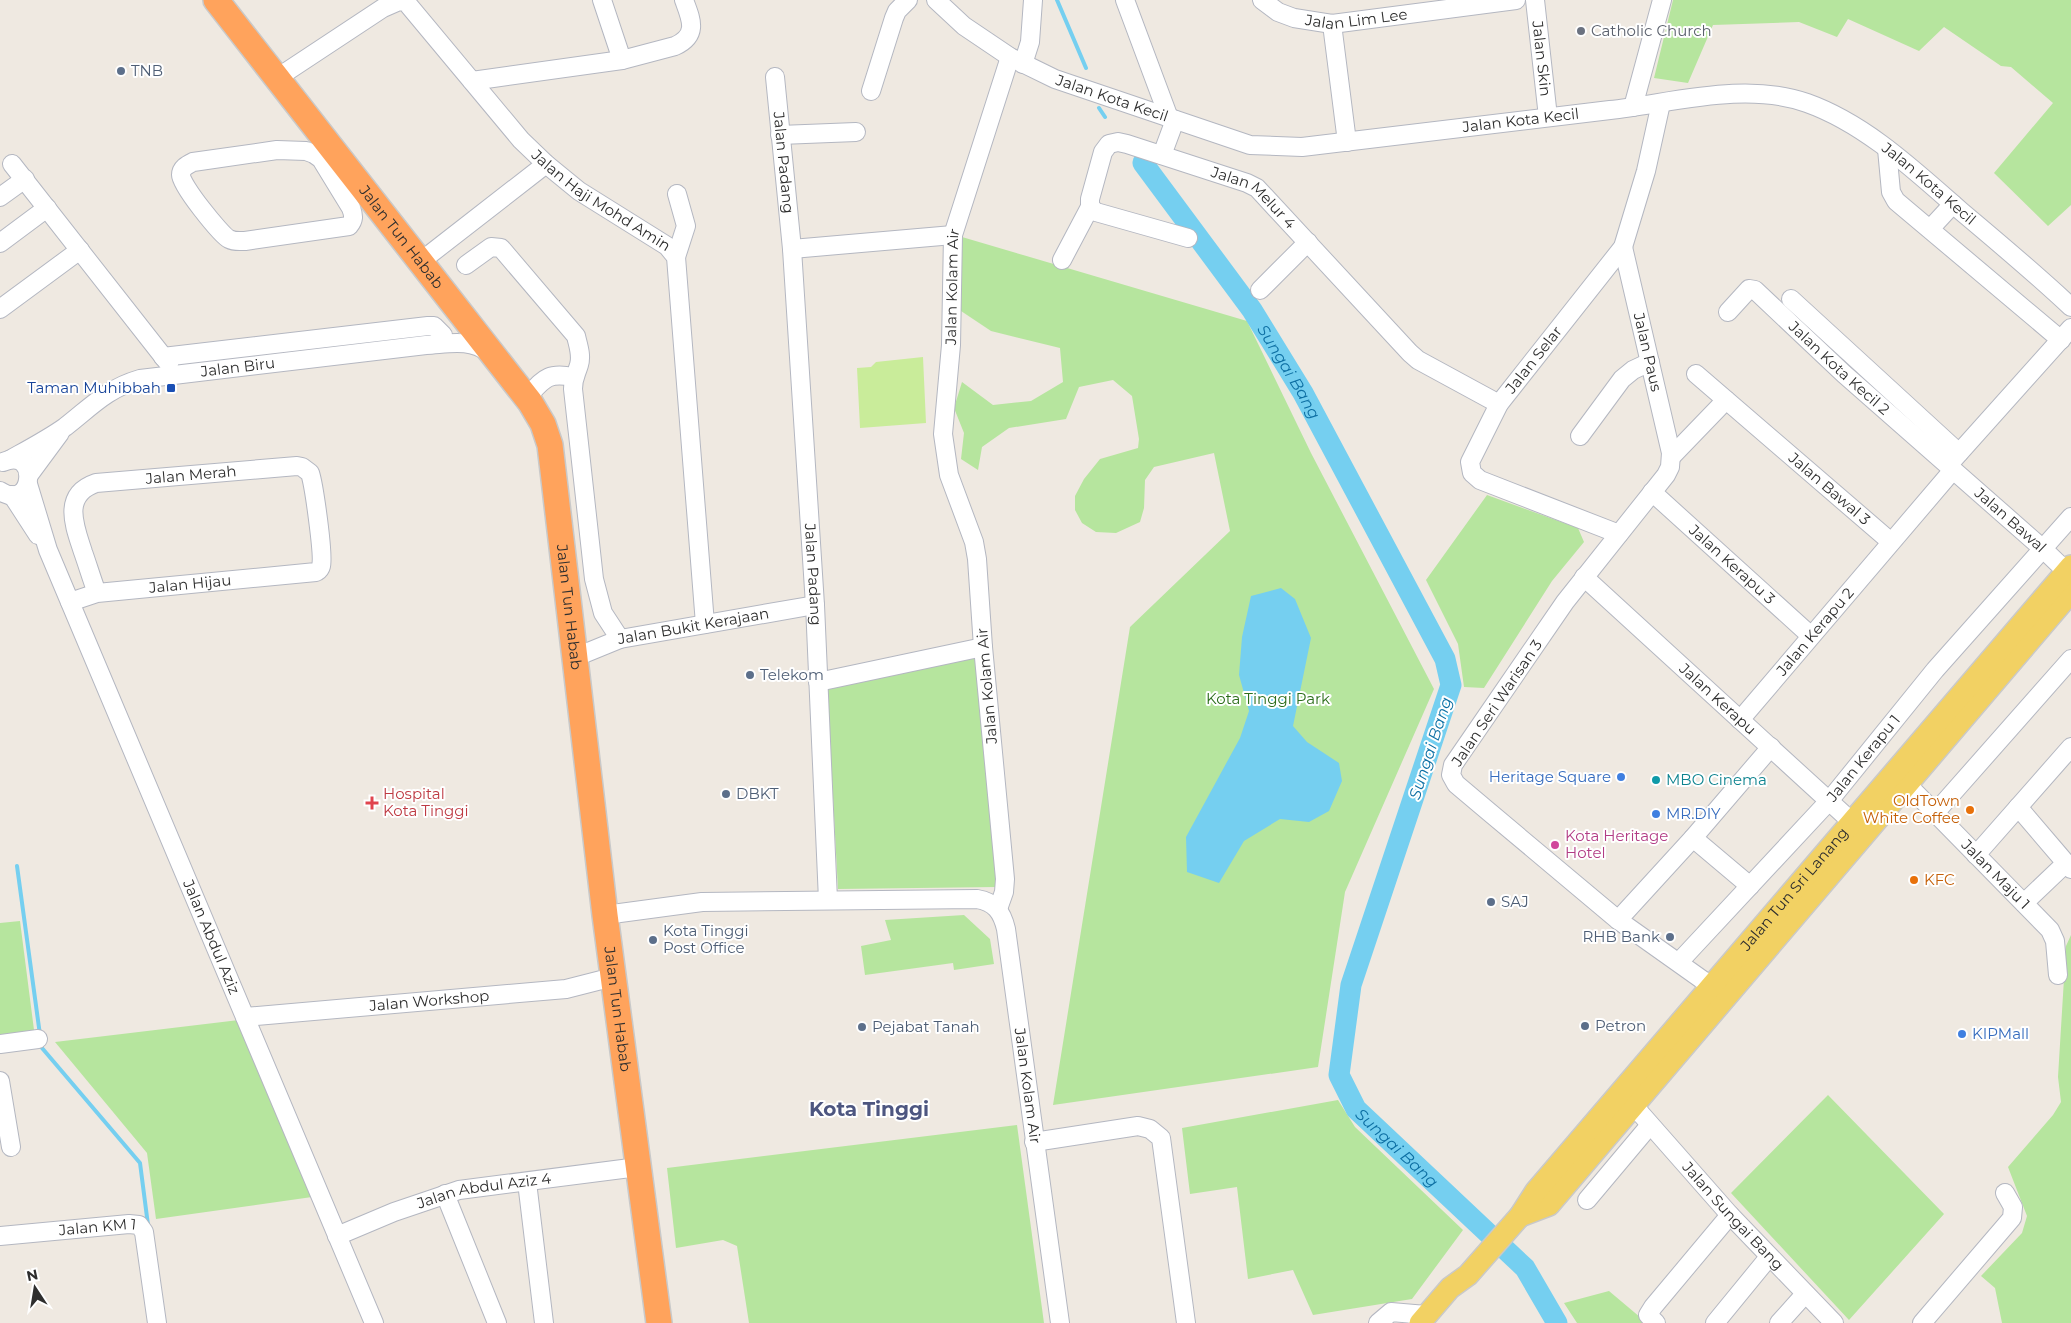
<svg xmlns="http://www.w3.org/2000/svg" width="2071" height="1323" viewBox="0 0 2071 1323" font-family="Montserrat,sans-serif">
	<rect width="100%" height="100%" fill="#efe9e1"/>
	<path fill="#b6e59e" d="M1673 0H2071V205L2048 226 1994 173 2053 103 2011 67 2001 66 1944 27 1919 51 1848 19 1837 37 1799 22 1713 25 1688 83 1654 78Z
		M962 237 1247 321 1311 453 1434 689 1345 892 1318 1067 1053 1105 1130 627 1230 531 1214 453 1154 467 1145 480 1144 508 1140 522 1116 533 1096 532 1082 523 1075 510V496L1084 479 1100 459 1138 448 1139 439 1132 396 1113 380 1079 387 1066 419 1009 428 982 447 978 470 961 459 964 433 954 408 962 382 993 405 1031 401 1063 382 1060 348 991 331 961 311Z
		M1487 495 1578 528 1584 542 1552 581 1484 688 1464 687 1458 644 1426 580Z
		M972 655 980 661 996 887 838 889 827 687Z
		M964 915 990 939 994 964 954 970 953 963 865 975 861 946 891 940 885 920Z
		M20 921 34 1030 0 1035V923Z
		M2071 935V1323H2002L1995 1288 1981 1276 2022 1233 2027 1216 2008 1167 2053 1115 2061 1102 2058 1077 2066 946Z
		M239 1020 312 1197 156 1219 147 1153 55 1042Z
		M1828 1095 1944 1214 1849 1320 1731 1193Z
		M1338 1100 1355 1127 1463 1230 1412 1299 1313 1315 1293 1270 1248 1279 1237 1187 1190 1194 1182 1128Z
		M1017 1125 1044 1323H749L737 1246 723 1240 676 1248 667 1168Z
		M1609 1291 1647 1323H1577L1564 1303Z"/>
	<path fill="#c9ec9a" d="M923 357 926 423 860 428 857 368 871 367 876 362Z"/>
	<path fill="#75cff0" d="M1281 588 1295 599 1311 638 1293 726 1307 742 1339 763 1342 781 1329 811 1309 822 1280 819 1244 841 1219 883 1187 872 1186 837 1240 738 1249 711 1239 675 1242 637 1251 596Z"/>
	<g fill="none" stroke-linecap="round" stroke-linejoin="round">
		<path stroke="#75cff0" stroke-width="4" d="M1057 0 1086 68
			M1099 108 1105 117
			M17 866 40 1035
			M41 1042 42 1048 140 1163 148 1225"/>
		<path stroke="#75cff0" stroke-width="21" id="s1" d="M1143 163 1252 310 1303 393 1445 659 1451 685 1351 985 1339 1075 1356 1109 1525 1268 1557 1323"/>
		<g stroke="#b4b7c1" stroke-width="20">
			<g id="minor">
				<path d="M602 0 622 60"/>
				<path id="s2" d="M936 0 964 26 1010 57 1055 79 1250 145 1302 147C1404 134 1507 122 1610 110 1672 103 1746 81 1807 103 1866 124 1915 171 1962 212 1999 243 2036 274 2071 307"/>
				<path d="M1125 0 1169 118"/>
				<path id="s3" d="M1262 0 1278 12 1294 18 1332 24 1516 0"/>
				<path id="s4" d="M1535 0 1548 117"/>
				<path d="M1332 24 1347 142"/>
				<path d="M1023 64 1030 42 1033 0"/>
				<path id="s5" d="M775 77 792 249 815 605 828 900"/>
				<path id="s6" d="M277 78 383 8 399 1 406 2 521 140 546 164 579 191 667 246 676 257 705 624"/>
				<path d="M472 81 622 60 675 46C699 35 691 19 684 0"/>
				<path d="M871 91 894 18 897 11 908 0"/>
				<path d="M1633 107 1662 0"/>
				<path d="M780 135 856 132"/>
				<path d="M1887 149 1891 192 1896 201 2061 340"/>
				<path d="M277 150 306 151 314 154 321 159 351 208C354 216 354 220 349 226L245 241C239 241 235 242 229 239 221 235 180 184 181 175 181 168 187 165 193 162Z"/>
				<path d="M1162 155 1175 120"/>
				<path d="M12 164 169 364"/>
				<path d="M0 197 25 179"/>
				<path d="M1930 229 1953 204"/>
				<path id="s7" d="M1188 238 1096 212 1090 207V199L1103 152 1109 144 1118 142 1127 144 1247 183 1257 188 1410 353 1418 360 1499 404"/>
				<path d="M0 243 47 208"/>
				<path id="s8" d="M1623 247 1671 453 1670 467 1666 475 1565 602 1453 765 1451 775 1456 784 1488 811 1618 920 1711 986"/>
				<path d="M792 249 953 235"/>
				<path d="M676 257 686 226 677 194"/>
				<path d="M1062 260 1090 207"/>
				<path d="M420 262 546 164"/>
				<path d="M466 265 491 247 501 248 576 336C578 345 582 355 579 365 576 375 573 378 573 389L594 579 603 613 620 639"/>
				<path d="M1260 290 1308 242"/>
				<path d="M1791 299 1959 453"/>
				<path d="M0 309 80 250"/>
				<path id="s9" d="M1728 312 1749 289 1755 290 1844 374 2042 548 2066 571"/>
				<path d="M163 357 428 326H434L443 335"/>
				<path id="s10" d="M1696 374 1891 542"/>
				<path d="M527 397C544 379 547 372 573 377"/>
				<path d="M1580 436 1622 379 1633 370 1650 362"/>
				<path d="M1671 457 1726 400"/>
				<path id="s11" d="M11 459C29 449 48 439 65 427 91 407 106 389 140 379L426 345C448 344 470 338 489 353"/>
				<path d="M1951 462 2071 328"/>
				<path d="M29 475 60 433"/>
				<path id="s12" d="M28 484 48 550 374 1323"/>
				<path d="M0 491C34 513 40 446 3 462"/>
				<path id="s13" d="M1652 492 1811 636"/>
				<path d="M12 495 38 535"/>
				<path id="s14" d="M1619 534 1480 480 1472 473 1470 462 1499 404 1623 247 1646 171 1661 103"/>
				<path id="s15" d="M1584 577 1852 822"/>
				<path id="s16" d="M70 602 97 593 316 572C319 570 320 570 321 566 324 556 314 485 310 473L302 467 297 466 96 483C61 495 75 527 83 552 88 566 92 580 97 593"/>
				<path id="s17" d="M576 657 620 639 815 605"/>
				<path d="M818 682 983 647"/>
				<path id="s18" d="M1740 720 1953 470"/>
				<path id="s19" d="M1899 776 2050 930 2055 941 2058 975"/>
				<path d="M2018 807 2071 869"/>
				<path d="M1935 813 2071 659"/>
				<path d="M1693 838 1750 886"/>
				<path d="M1976 855 2071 747"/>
				<path d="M2024 903 2066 863"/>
				<path id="s20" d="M998 909 1004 892 1005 879 983 647 977 559 974 542 949 475 943 434 951 345 953 235 1010 57"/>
				<path id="s21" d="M605 915 702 902 977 899C995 902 1002 912 1006 929L1060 1323"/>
				<path d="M1618 920 1693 838 1771 747"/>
				<path id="s22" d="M1679 962 1829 801 1935 670 2071 517"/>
				<path id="s23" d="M245 1017 566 989 613 977"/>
				<path d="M0 1044 38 1039"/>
				<path d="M0 1081 11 1147"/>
				<path id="s24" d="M1634 1106 1730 1215 1834 1323"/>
				<path d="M1034 1142 1138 1126 1150 1129 1161 1138 1186 1323"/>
				<path d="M527 1182 544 1323"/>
				<path d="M445 1194 497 1323"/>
				<path d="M1587 1200 1650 1125"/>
				<path id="s25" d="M0 1236 129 1224 139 1225 144 1232 157 1323"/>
				<path id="s26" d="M337 1236 394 1212 459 1190 638 1167"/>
				<path d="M1378 1323 1391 1312 1426 1315"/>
				<path d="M1656 1323 1648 1315 1653 1307 1730 1215"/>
				<path d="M1715 1323 1769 1257"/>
				<path d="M1779 1323 1805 1294"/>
				<path d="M1922 1323 2012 1218 2013 1207 2005 1193"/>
			</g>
		</g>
		<g stroke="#c9c9c9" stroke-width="24">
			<g id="major">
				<path d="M1520 1216 1549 1205 2071 592"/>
				<path id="s27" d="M1420 1323 1450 1288 1468 1275 1520 1216 1536 1191 2071 566"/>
			</g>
		</g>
		<g stroke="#c9c9c9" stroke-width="28">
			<g id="highway">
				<path id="s28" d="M216 0 530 402 543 424 550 445 605 915 659 1323"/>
			</g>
		</g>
		<use href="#minor" stroke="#fff" stroke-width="18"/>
		<use href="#major" stroke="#f2d163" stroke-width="21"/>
		<use href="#highway" stroke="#ffa35c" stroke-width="25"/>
	</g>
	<circle fill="#6b7280" stroke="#fff" stroke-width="2" cx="1581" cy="31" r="5"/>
	<g fill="#5c6f8a" stroke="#fff" stroke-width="2">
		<circle cx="121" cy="71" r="5"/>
		<circle cx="750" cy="675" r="5"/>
		<circle cx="726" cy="794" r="5"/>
		<circle cx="1491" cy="902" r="5"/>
		<circle cx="1670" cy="937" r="5"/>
		<circle cx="653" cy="940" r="5"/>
		<circle cx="1585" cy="1026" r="5"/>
		<circle cx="862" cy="1027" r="5"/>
	</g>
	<rect fill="#1a4fb4" stroke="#fff" stroke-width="2" x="166" y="383" width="10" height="10" rx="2.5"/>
	<g fill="#3f7fe0" stroke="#fff" stroke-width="2">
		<circle cx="1621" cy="777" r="5"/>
		<circle cx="1656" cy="814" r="5"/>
		<circle cx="1962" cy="1034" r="5"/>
	</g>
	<circle fill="#0f9aa8" stroke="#fff" stroke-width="2" cx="1656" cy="780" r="5"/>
	<path fill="#e0444e" stroke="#fff" stroke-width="2" d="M369.5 795.5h5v5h5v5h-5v5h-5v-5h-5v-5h5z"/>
	<g fill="#e8710a" stroke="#fff" stroke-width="2">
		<circle cx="1970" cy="810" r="5"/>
		<circle cx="1914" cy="880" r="5"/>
	</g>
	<circle fill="#d1479c" stroke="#fff" stroke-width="2" cx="1555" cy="845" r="5"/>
	<g text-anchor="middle" stroke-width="4" stroke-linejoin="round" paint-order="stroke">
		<g font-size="15" fill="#2e2e2e" stroke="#fff">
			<text dy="5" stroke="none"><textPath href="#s3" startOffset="100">Jalan Lim Lee</textPath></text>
			<text dy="5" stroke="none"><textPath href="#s4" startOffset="59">Jalan Skin</textPath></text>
			<text dy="5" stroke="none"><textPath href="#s2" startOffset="204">Jalan Kota Kecil</textPath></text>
			<text dy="5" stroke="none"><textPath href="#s2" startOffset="622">Jalan Kota Kecil</textPath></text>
			<text dy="5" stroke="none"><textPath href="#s5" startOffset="86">Jalan Padang</textPath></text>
			<text dy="5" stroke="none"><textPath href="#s2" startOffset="1058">Jalan Kota Kecil</textPath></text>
			<text dy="5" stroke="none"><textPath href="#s6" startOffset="432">Jalan Haji Mohd Amin</textPath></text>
			<text dy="5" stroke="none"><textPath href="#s7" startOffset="328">Jalan Melur 4</textPath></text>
			<text dy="5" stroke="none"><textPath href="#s28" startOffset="301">Jalan Tun Habab</textPath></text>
			<text dy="5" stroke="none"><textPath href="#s20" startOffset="630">Jalan Kolam Air</textPath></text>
			<text dy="5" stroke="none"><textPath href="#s8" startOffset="108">Jalan Paus</textPath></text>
			<text dy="5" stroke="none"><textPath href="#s14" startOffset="292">Jalan Selar</textPath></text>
			<text dy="5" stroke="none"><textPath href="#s11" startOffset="251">Jalan Biru</textPath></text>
			<text dy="5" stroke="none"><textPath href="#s9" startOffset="152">Jalan Kota Kecil 2</textPath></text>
			<text transform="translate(191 475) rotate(-5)" y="5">Jalan Merah</text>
			<text dy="5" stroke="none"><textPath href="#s10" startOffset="176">Jalan Bawal 3</textPath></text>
			<text dy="5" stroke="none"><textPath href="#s9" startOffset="381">Jalan Bawal</textPath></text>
			<text dy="5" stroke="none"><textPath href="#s13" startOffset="108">Jalan Kerapu 3</textPath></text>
			<text dy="5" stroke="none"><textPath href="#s5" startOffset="499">Jalan Padang</textPath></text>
			<text dy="5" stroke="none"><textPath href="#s16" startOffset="122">Jalan Hijau</textPath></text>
			<text dy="5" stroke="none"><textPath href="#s28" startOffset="721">Jalan Tun Habab</textPath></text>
			<text dy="5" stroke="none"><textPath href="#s17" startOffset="122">Jalan Bukit Kerajaan</textPath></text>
			<text dy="5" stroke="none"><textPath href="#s18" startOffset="116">Jalan Kerapu 2</textPath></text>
			<text transform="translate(987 686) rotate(-95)" y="5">Jalan Kolam Air</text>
			<text dy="5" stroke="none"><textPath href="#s15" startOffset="181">Jalan Kerapu</textPath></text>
			<text transform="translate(1497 703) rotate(-56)" y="5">Jalan Seri Warisan 3</text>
			<text dy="5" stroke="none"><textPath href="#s22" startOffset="275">Jalan Kerapu 1</textPath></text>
			<text dy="5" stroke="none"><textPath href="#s19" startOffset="138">Jalan Maju 1</textPath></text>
			<text dy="5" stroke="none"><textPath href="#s27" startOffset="574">Jalan Tun Sri Lanang</textPath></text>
			<text dy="5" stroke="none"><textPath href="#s12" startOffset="489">Jalan Abdul Aziz</textPath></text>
			<text dy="5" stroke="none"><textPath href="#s23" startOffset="185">Jalan Workshop</textPath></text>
			<text dy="5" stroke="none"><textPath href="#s28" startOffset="1126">Jalan Tun Habab</textPath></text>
			<text dy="5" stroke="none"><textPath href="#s21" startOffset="576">Jalan Kolam Air</textPath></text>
			<text dy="5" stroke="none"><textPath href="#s26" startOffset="155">Jalan Abdul Aziz 4</textPath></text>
			<text dy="5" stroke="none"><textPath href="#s24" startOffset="148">Jalan Sungai Bang</textPath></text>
			<text dy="5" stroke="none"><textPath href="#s25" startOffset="98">Jalan KM 1</textPath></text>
		</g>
		<g font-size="15" fill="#5b616d" stroke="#fff" text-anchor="start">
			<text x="1591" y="36">Catholic Church</text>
		</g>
		<g font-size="15" fill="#4e5e75" stroke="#fff" text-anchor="start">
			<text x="131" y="76">TNB</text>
			<text x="760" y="680">Telekom</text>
			<text x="736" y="799">DBKT</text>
			<text x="1501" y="907">SAJ</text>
			<text x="663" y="936">Kota Tinggi<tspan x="663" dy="17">Post Office</tspan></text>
			<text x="1660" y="942" text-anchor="end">RHB Bank</text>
			<text x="1595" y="1031">Petron</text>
			<text x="872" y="1032">Pejabat Tanah</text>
		</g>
		<g font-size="15" fill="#164399" stroke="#fff" text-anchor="end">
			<text x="161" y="393">Taman Muhibbah</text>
		</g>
		<g font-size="15" fill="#2c6e1b" stroke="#fff">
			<text x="1268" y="704">Kota Tinggi Park</text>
		</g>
		<g font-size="15" fill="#366cbe" stroke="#fff" text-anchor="start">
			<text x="1611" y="782" text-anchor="end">Heritage Square</text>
			<text x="1666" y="819">MR.DIY</text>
			<text x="1972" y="1039">KIPMall</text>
		</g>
		<g font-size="15" fill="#0d838f" stroke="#fff" text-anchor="start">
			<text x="1666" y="785">MBO Cinema</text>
		</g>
		<g font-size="15" fill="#be3a42" stroke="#fff" text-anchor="start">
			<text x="383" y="799">Hospital<tspan x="383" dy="17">Kota Tinggi</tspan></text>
		</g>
		<g font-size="15" fill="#c56008" stroke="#fff" text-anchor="end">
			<text x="1960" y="806">OldTown<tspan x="1960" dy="17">White Coffee</tspan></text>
			<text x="1924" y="885" text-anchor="start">KFC</text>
		</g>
		<g font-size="15" fill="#b23c85" stroke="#fff" text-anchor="start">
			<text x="1565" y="841">Kota Heritage<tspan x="1565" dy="17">Hotel</tspan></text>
		</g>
		<g font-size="16" font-style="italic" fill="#0d6fa3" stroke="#fff">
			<text dy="6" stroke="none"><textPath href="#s1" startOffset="255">Sungai Bang</textPath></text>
			<text transform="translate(1430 748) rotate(-72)" y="6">Sungai Bang</text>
			<text dy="6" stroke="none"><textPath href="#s1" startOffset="1110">Sungai Bang</textPath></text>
		</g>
		<g font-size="20" font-weight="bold" fill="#4d5680" stroke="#fff">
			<text x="869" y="1116">Kota Tinggi</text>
		</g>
	</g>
	<g transform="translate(35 1288) rotate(348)" stroke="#ffffff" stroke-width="4" paint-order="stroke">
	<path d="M0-4L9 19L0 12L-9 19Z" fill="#2e2e2e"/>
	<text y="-8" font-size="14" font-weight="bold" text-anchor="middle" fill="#2e2e2e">N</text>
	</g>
</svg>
